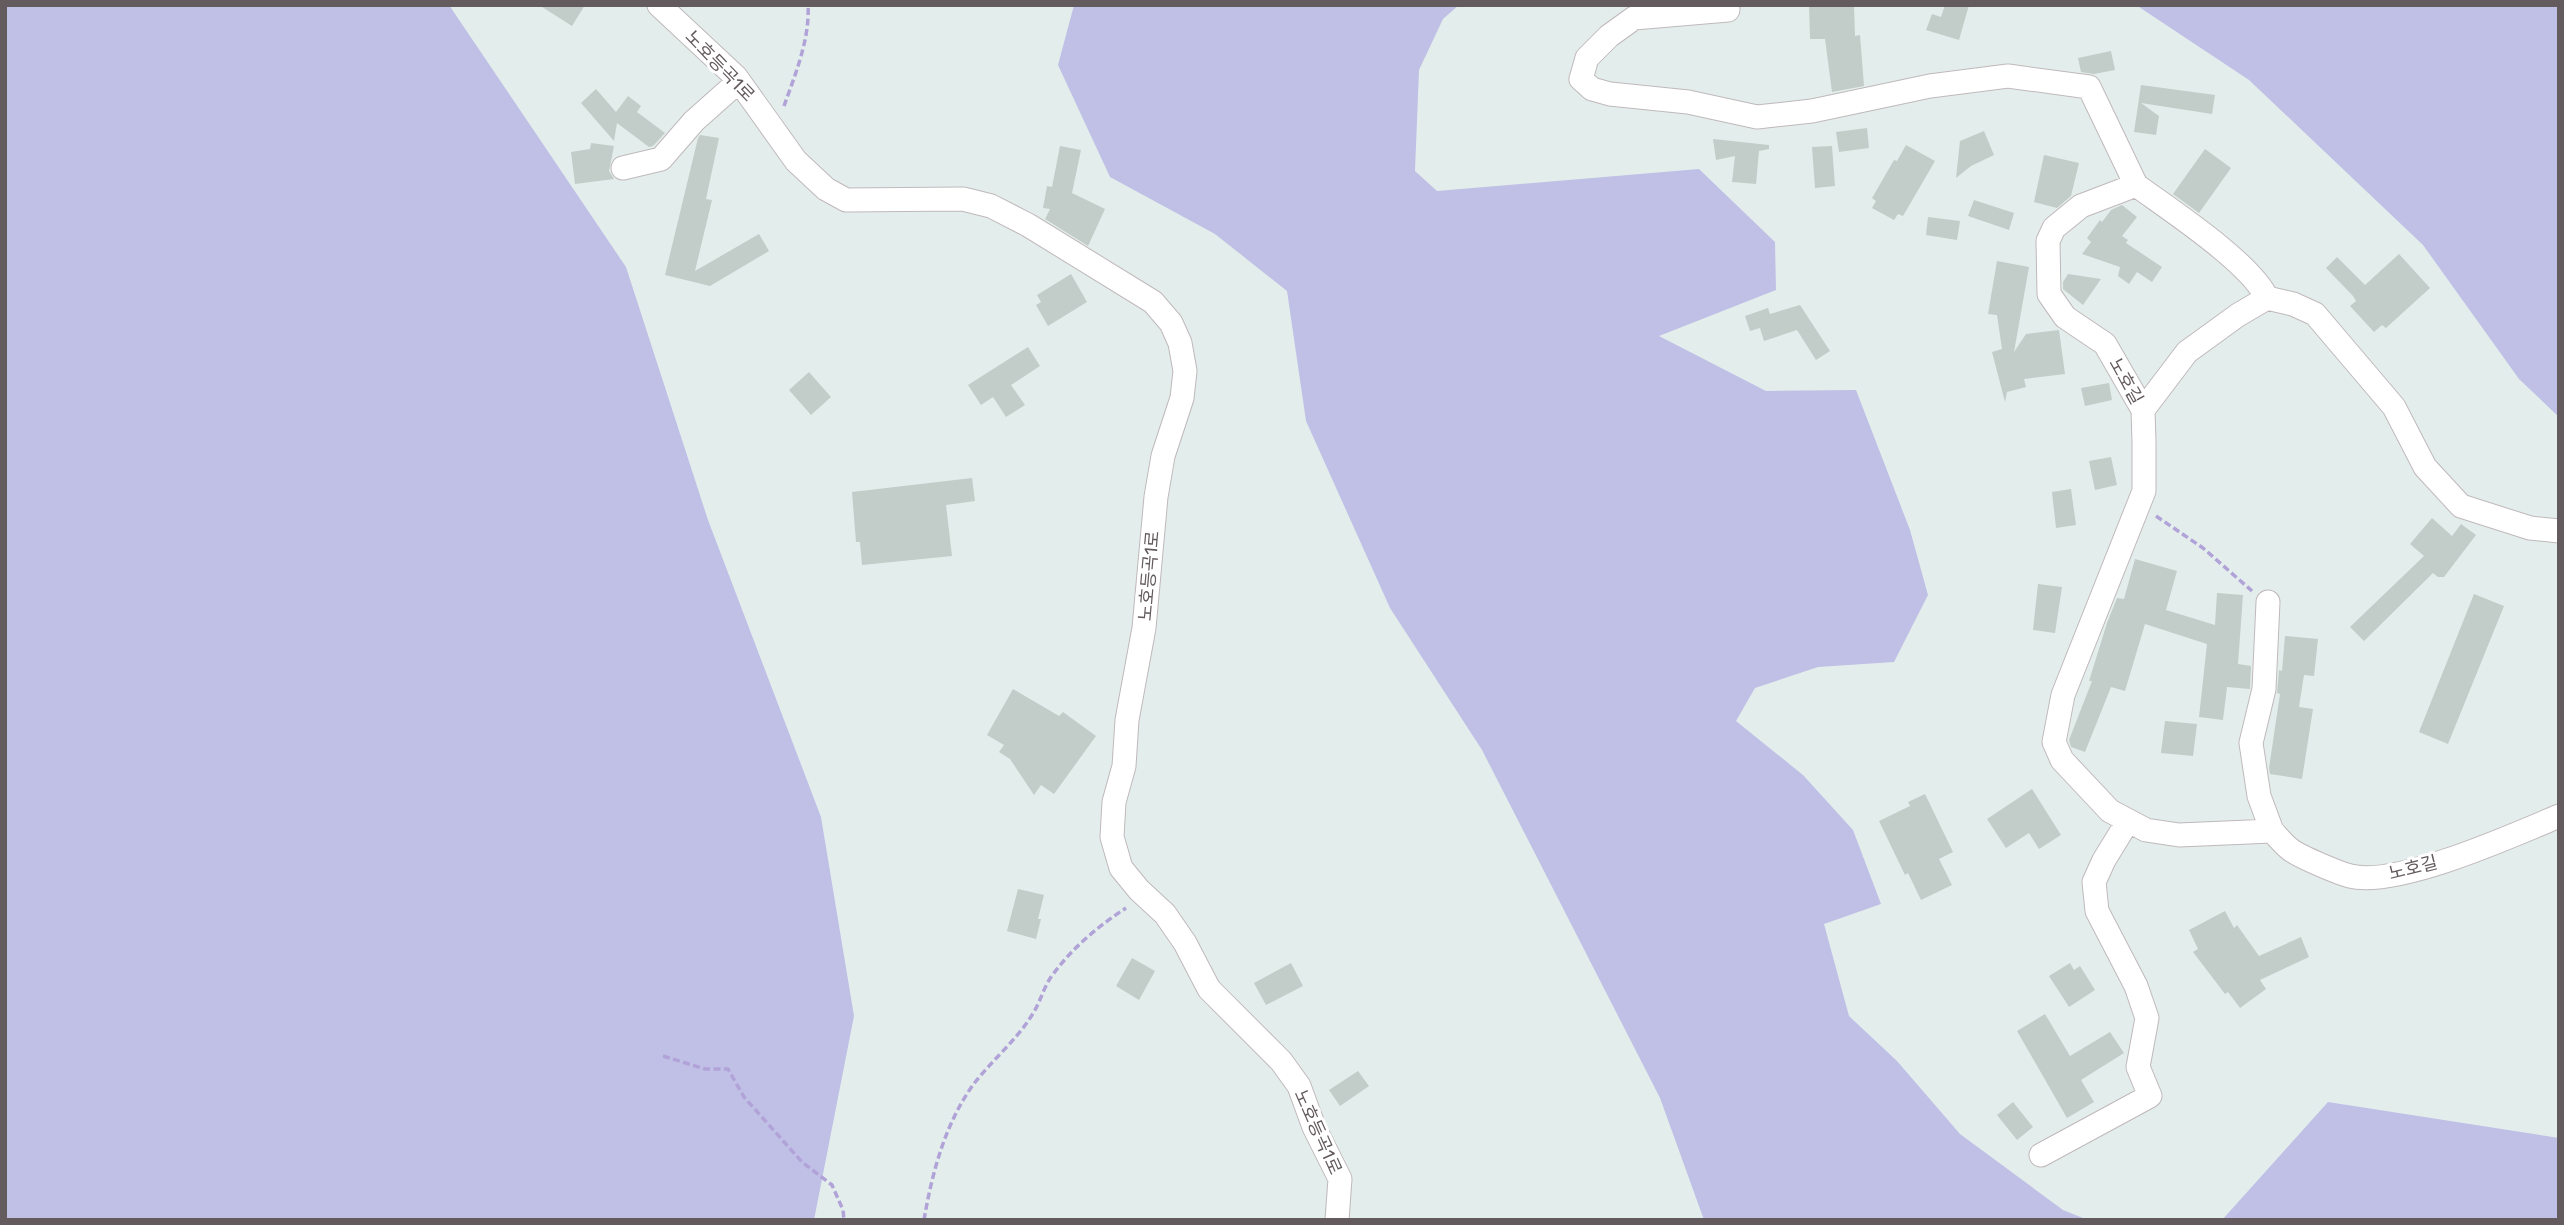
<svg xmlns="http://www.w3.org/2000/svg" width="2564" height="1225" viewBox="0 0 2564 1225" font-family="Rubik,'Noto Sans KR',sans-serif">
	<rect width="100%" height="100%" fill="#e3eeec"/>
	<path fill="#c0c0e6" d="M5 5H449L626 267 708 520 821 817 854 1016 814 1220H5Z
		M1074 5H1459L1443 19 1419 70 1415 171 1437 191 1699 169 1775 242 1776 290 1659 336 1766 391 1856 390 1910 530 1928 595 1894 662 1818 667 1755 688 1736 721 1803 775 1853 830 1881 904 1824 924 1849 1016 1897 1061 1960 1134 2063 1210 2088 1220H1704L1660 1098 1482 750 1390 608 1306 421 1287 291 1215 234 1110 177 1058 65Z
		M2136 5H2559V417L2519 379 2423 245 2249 80Z
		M2328 1102 2559 1138V1220H2222Z"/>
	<path fill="#c2ccc8" d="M539 5H585L572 26Z
		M1809 5H1854L1855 36 1860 35 1864 86 1832 92 1825 39H1810Z
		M1945 5H1969L1959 40 1926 30 1932 14 1941 17Z
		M2111 51 2115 70 2094 74 2081 72 2078 58Z
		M2141 85 2215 95 2212 114 2141 103 2159 116 2156 135 2134 132Z
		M596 89 616 112 628 96 641 106 637 112 665 133 653 146 649 147 617 123 614 141 581 103Z
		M1867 128 1869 148 1839 152 1836 132Z
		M1984 131 1994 155 1971 166 1956 178 1960 141Z
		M700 135 719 138 706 199 712 200 695 271 759 234 769 251 710 286 665 275 698 138Z
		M1713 139 1769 145V149L1759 151 1756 184 1732 182 1735 156 1716 160Z
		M591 143 614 146 609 171 614 179 575 184 571 152 590 149Z
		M1906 145 1935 161 1903 216 1898 214 1894 220 1872 208 1876 201 1872 198 1894 160 1897 161Z
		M1060 146 1081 150 1072 193 1105 209 1088 246 1045 219 1050 209 1043 208 1047 186 1052 187Z
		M1832 146 1835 186 1815 188 1812 147Z
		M2205 149 2231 168 2199 213 2173 194Z
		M2044 155 2079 163 2071 196 2057 208 2034 202Z
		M1974 200 2014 213 2009 230 1968 216Z
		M2122 205 2137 217 2122 236 2128 240 2126 243 2162 267 2152 282 2137 272 2129 284 2118 276 2120 267 2082 254 2091 242 2087 238 2100 220 2102 222 2111 210Z
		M1928 217 1960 221 1957 240 1926 235Z
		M2399 254 2430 288 2386 328 2382 325 2374 332 2350 306 2356 301 2353 296 2326 268 2337 257 2365 285Z
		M1997 261 2029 267 2014 352 2026 334 2059 330 2065 374 2024 379 2026 387 2007 392 2005 402 1992 352 2002 349 1997 315 1988 314Z
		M1071 274 1087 302 1048 326 1036 305 1041 302 1037 295Z
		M2068 274 2101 279 2083 305 2063 289V282Z
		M1800 305 1830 351 1816 360 1797 330 1764 341 1760 328 1750 331 1745 316 1768 308 1770 314Z
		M1028 347 1040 366 1011 385 1025 405 1006 417 993 397 981 405 968 385Z
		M809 372 831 397 811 415 789 390Z
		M2109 383 2112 400 2085 406 2081 388Z
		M2111 457 2117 485 2095 490 2089 461Z
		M972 478 975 501 946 505 952 556 862 565 860 542H856L852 492Z
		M2071 489 2076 525 2056 528 2052 492Z
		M2432 518 2452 536 2461 524 2476 535 2444 577H2438L2433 573 2364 641 2350 627 2424 556 2410 544Z
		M2135 559 2177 571 2166 610 2215 625 2217 593 2243 595 2238 664 2251 666 2250 689 2227 687 2223 720 2199 717 2207 644 2145 624 2125 691 2111 687 2085 752 2071 747 2069 740 2092 681H2089L2107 623 2117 598 2124 599Z
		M2038 584 2062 587 2055 633 2033 630Z
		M2474 594 2504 606 2448 744 2419 732Z
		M2285 636 2318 639 2314 676 2304 675 2299 707 2313 709 2302 779 2270 774 2269 768 2280 694 2277 693 2279 670 2282 671Z
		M1013 689 1059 716 1063 712 1096 736 1054 794 1041 785 1034 795 1010 759 999 752 1004 745 987 735Z
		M2165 721 2197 724 2193 756 2161 753Z
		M2032 789 2061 835 2039 849 2029 833 2006 848 1987 819Z
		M1925 794 1953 852 1939 859 1952 885 1921 900 1908 873 1905 875 1879 821 1910 806 1908 802Z
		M1018 889 1044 895 1038 919H1041L1036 939 1007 931Z
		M2225 911 2234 928 2237 925 2259 956 2301 937 2309 957 2260 980 2266 989 2240 1008 2228 992 2225 994 2193 952 2198 949 2189 930Z
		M1132 958 1155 971 1139 1000 1116 986Z
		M1291 963 1303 986 1266 1005 1254 983Z
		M2070 963 2074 970 2080 966 2095 990 2069 1007 2049 976Z
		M2045 1014 2070 1056 2110 1032 2124 1053 2081 1080 2094 1102 2067 1118 2017 1031Z
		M1358 1071 1369 1086 1340 1106 1329 1090Z
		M2013 1102 2033 1127 2017 1140 1997 1115Z"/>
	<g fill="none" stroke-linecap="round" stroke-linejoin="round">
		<g stroke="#c0b8bb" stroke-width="25">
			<path id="minor" d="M659 5 736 77 796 161 826 189 846 200 963 199 991 206 1028 225 1153 302 1171 323 1180 343 1185 371 1182 398 1163 456 1156 497 1144 628 1127 720 1124 766 1114 802 1112 837 1121 868 1139 890 1165 914 1185 943 1209 989 1281 1061 1299 1086 1314 1127 1340 1179 1337 1220
				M1728 10 1634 18 1609 36 1587 58 1581 79 1592 89 1610 94 1688 102 1757 117 1812 111 1930 86 2008 76 2089 87 2136 185
				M623 168 661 159 694 121 739 81
				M2267 298C2250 262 2170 210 2136 185L2081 206 2054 228 2048 241 2049 294 2065 317 2105 344 2143 410 2144 442V491L2063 695 2054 742 2062 760 2110 811 2146 830 2179 835 2272 831C2278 837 2284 845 2291 850 2301 857 2338 873 2350 876 2396 888 2514 835 2559 816
				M2267 298 2293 304 2315 314 2394 407 2425 467 2461 506 2530 528 2559 531
				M2143 410 2187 352 2238 315 2267 298
				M2268 602 2264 689 2251 743 2259 796 2272 831
				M2041 1155 2150 1096 2138 1067 2147 1018 2136 986 2097 911 2094 882 2104 860 2128 821"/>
		</g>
		<path stroke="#b1a3d8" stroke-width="3.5" stroke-dasharray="7 3.5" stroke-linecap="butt" d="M784 106C795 75 810 39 808 5
			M2156 516 2203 548 2252 591
			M663 1056 705 1069H728L744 1097 802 1162 832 1185 843 1210 844 1220
			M924 1220C932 1173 945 1124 973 1085 991 1061 1016 1041 1032 1015 1040 1003 1043 989 1051 977 1071 949 1097 927 1126 908"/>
		<use href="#minor" stroke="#fff" stroke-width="23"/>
	</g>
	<g text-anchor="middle" stroke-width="6" stroke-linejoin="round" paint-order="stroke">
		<g font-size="18" fill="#645b5f" stroke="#fff">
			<text transform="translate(720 66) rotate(46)" y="6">노호등곡1로</text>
			<text transform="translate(2126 381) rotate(61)" y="6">노호길</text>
			<text transform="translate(1149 576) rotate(-85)" y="6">노호등곡1로</text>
			<text transform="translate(2413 868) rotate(-14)" y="6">노호길</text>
			<text transform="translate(1318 1132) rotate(66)" y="6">노호등곡1로</text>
		</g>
	</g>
	<rect width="2564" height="1225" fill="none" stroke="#645b5f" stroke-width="14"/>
</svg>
